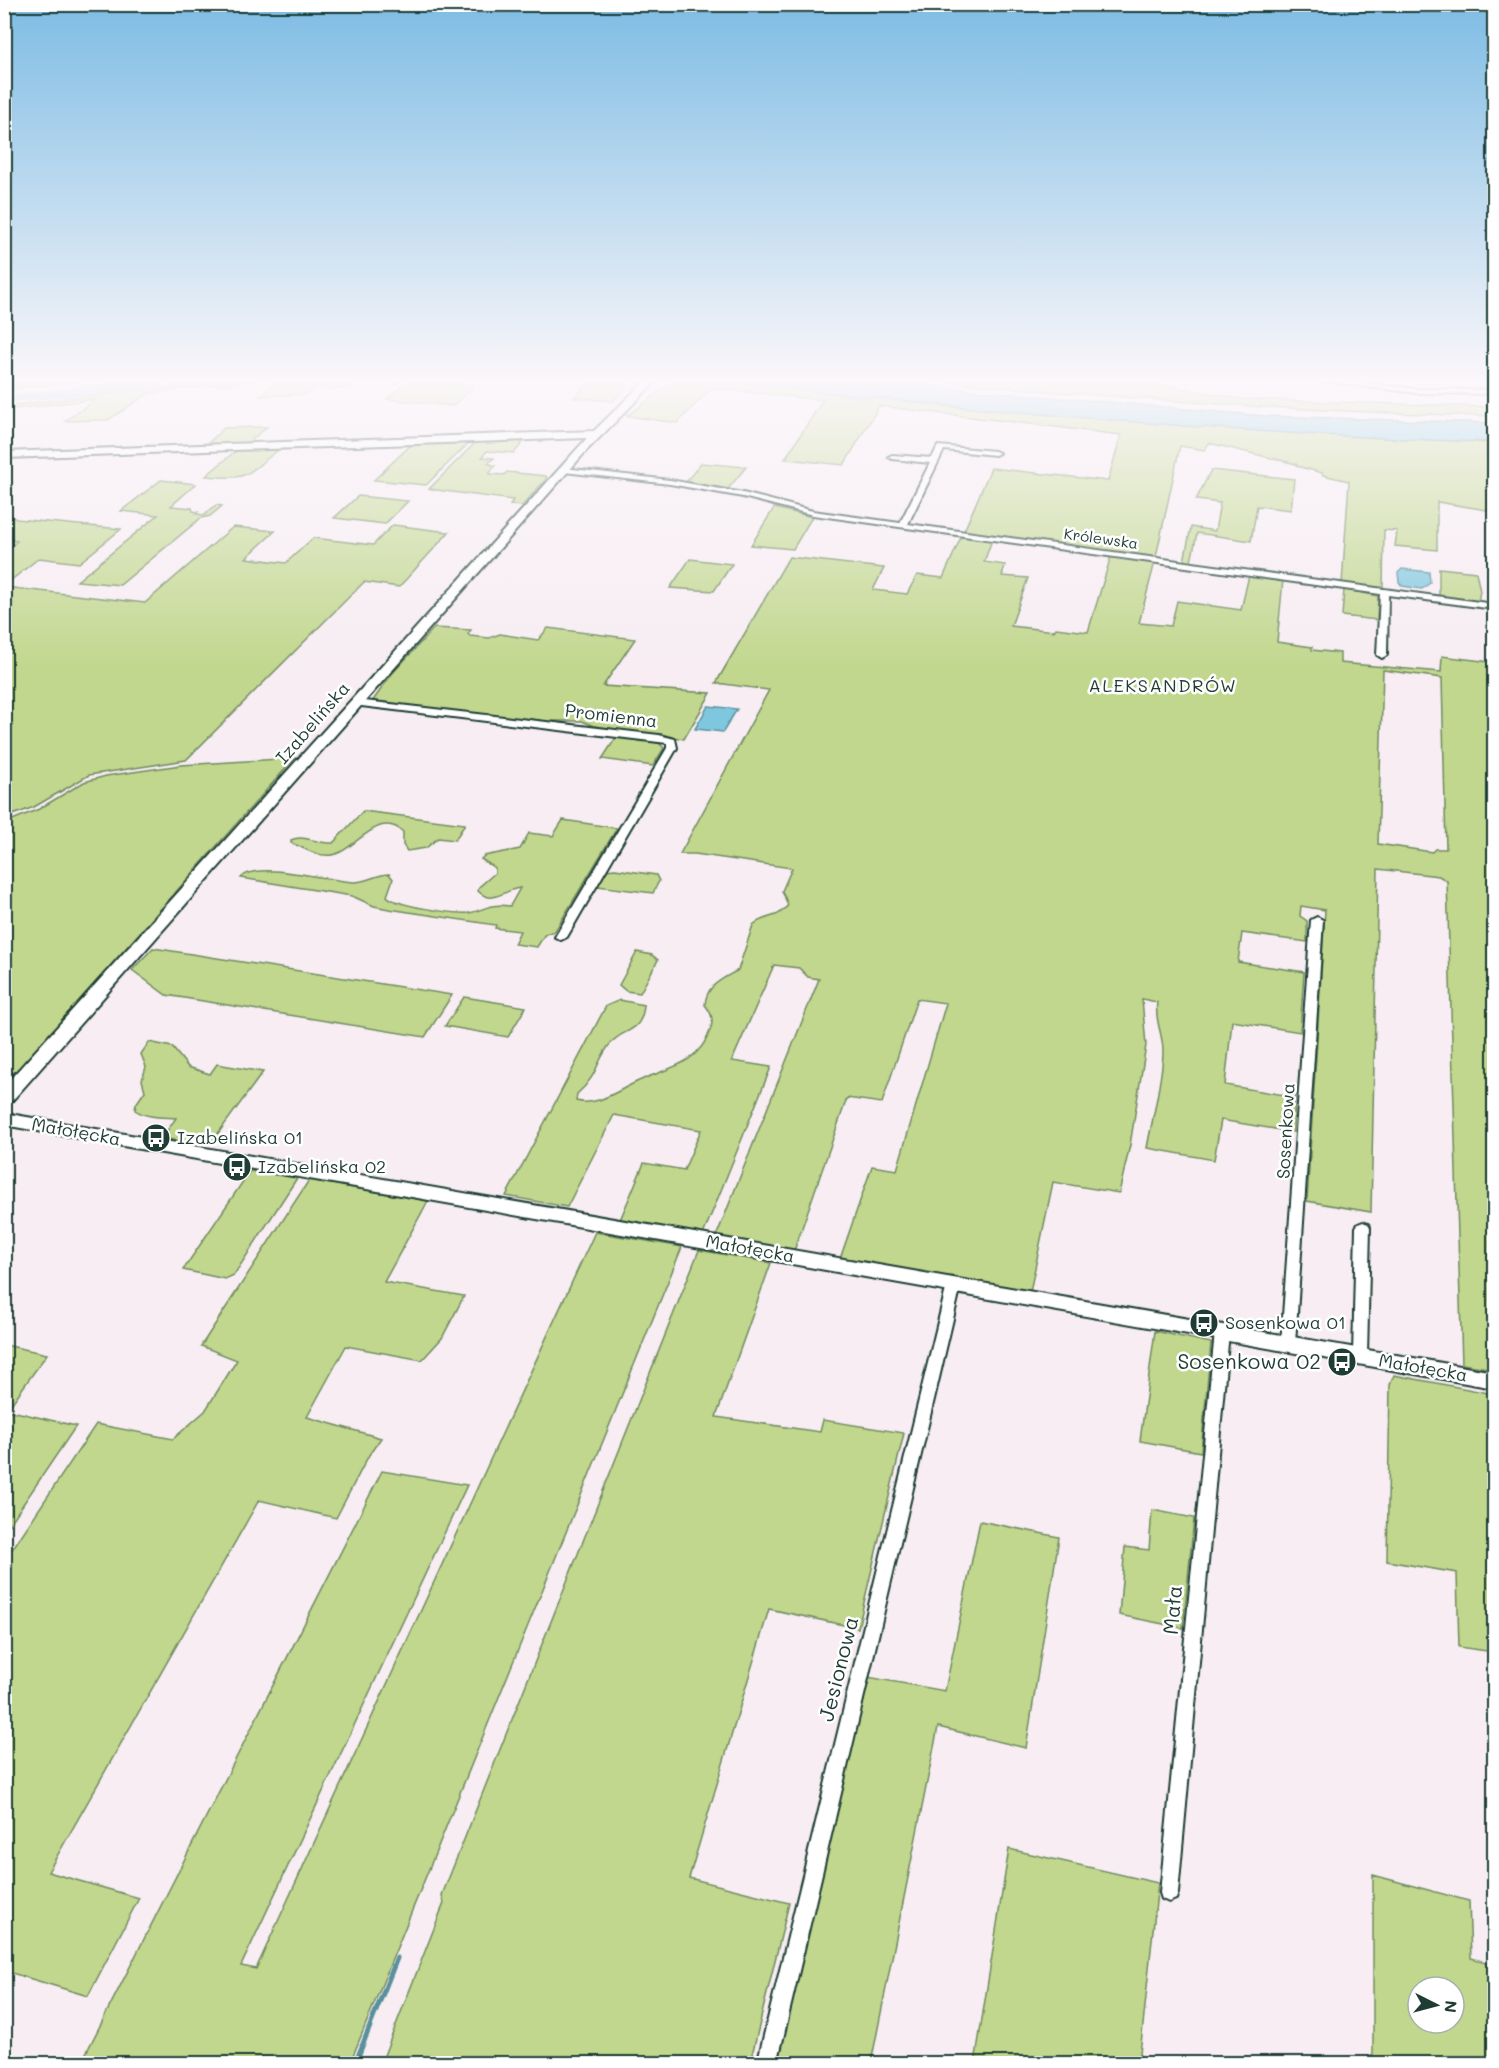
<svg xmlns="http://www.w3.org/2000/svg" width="1499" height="2068" viewBox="0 0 1499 2068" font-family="Mali,sans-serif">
	<rect width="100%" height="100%" fill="#f7edf3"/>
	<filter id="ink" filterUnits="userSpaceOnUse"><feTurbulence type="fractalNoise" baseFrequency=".0167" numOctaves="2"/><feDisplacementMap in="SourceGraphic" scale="12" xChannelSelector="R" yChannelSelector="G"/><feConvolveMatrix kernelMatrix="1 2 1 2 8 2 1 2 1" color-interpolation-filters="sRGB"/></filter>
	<g filter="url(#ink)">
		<path fill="#c1d78d" stroke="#708a60" stroke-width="1.5" fill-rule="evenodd" d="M5 378H110L5 390Z
			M246 378H278L149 393 108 420 65 421 97 399 5 410V406Z
			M403 378 397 384C381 381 361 378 349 389L314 388 307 394 260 396 280 378Z
			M592 378H634L613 401 574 398Z
			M678 378H701L945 406 1186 426 1494 443V511L1437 502V550L1395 546 1397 531 1384 530 1383 589 1342 584 1349 481 1323 475 1322 473 1297 466 1296 464 1209 443 1205 450 1180 446 1156 557 964 531 991 468 1108 481 1121 435 879 406 844 465 785 459 823 400 712 388 677 423 627 416Z
			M912 378H1123L1242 399 1494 407V416C1300 412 1106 398 912 378Z
			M409 380H415L475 385 453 406 387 399Z
			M267 427 245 445 205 446 224 428Z
			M519 438 525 440 514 453 487 451 482 457 494 458 488 463 495 466 489 474 504 475 507 472 546 476 547 478 522 506 510 505 513 500 429 489 476 442Z
			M467 441 466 446 426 485 374 480 414 442Z
			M277 448V451C244 476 249 480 206 476L238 449Z
			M701 463 746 467 728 489 686 482Z
			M1211 470 1294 479 1291 510 1257 506 1251 541 1197 533 1191 562 1184 561 1191 527 1215 531 1220 503 1196 500Z
			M161 480 196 484 171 506 192 508 193 511 198 512 196 514 204 515 216 505 222 506 210 516 201 518 120 585 77 581 158 515 121 511Z
			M358 496 408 501 385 524 334 518Z
			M774 508 812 517 793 549 751 545Z
			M10 515 16 519 121 529 79 563 39 558 5 585V551L17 541 5 539V531L8 528 5 527V519Z
			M393 525 449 532 399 587 364 582 186 760 89 775 34 807 5 818V587L145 603 233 527 275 531 246 558 286 563 313 538 373 545Z
			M961 537 992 540 984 562 1005 565 1002 576 1028 578 1011 626 1054 631 1056 628 1088 632 1111 556 1155 562 1139 623 1171 626 1177 601 1241 610 1249 575 1283 580 1277 642 1312 647V650L1340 653V663L1441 672 1442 656 1490 662 1494 715V1369L1462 1364 1447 881 1439 876 1378 869 1371 1212 1307 1201 1325 910 1301 906 1300 916 1307 921V942L1242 933 1238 962 1304 972 1300 1032 1232 1021 1225 1085 1295 1097 1293 1132 1221 1120 1214 1160 1147 1148C1152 1120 1163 1078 1163 1051 1163 1033 1154 1020 1157 1002L1142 999 1146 1045 1130 1145 1119 1193 1053 1182 1030 1292 840 1259 872 1166 897 1170 946 1003 917 999 882 1103 847 1098 794 1251 716 1237 819 979 808 977 799 968 774 965 732 1061 771 1067 703 1235 620 1220 644 1163 684 1170 701 1130 614 1115 567 1207 506 1196 606 1006 620 1000 644 1005C642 1034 623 1028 611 1043 596 1060 599 1075 577 1094L576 1101C599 1107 619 1089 641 1080 670 1067 698 1064 710 1031 714 1020 712 1013 705 1005 706 985 723 979 738 970L753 925C764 915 779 919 788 905L782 891 792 868 695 854H680L769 690 716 683 789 557 884 568 873 590 907 594 917 575 943 578ZM1383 670 1442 678 1446 849H1435L1432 852 1378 844Z
			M690 559 732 564 714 591 670 588Z
			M1439 568 1476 572 1480 591 1478 602 1439 597Z
			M1344 589 1378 596 1377 620 1342 616Z
			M434 628 471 630 468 634 470 636 489 638 500 634 538 640 548 628 635 639 603 686 711 693 684 739 594 726 582 721H545L372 702 391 675Z
			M617 736 659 743 664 748 653 766 602 759Z
			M295 758 20 1067 5 1080V823L39 809 84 782 106 776 181 765Z
			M363 811 465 824 455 840 438 838 426 848 407 851 403 845V832C378 808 354 852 332 855 316 857 305 848 291 843V840C305 834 317 844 333 843Z
			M563 820 617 828 555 931 545 934 537 947 514 944 520 931 495 928 496 925 389 909 374 906 352 896 241 878C255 860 330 881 353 882 365 883 377 874 389 874L393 879 387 896C395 906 455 914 469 913 486 910 487 903 510 906L520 888C504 889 493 906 478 891L479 887 495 873V868L481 859 484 856 520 849 529 833 553 836Z
			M615 869 656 875 659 881 653 893 597 886 606 870Z
			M153 948 452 995 425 1037 166 995 132 970Z
			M637 952 652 955 658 960 640 993 626 991 619 985Z
			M464 997 526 1007 508 1037 445 1026Z
			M149 1042 172 1047 188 1067 210 1074 217 1064 263 1072 214 1139 202 1145 162 1138 176 1118C162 1117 147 1118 135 1110L136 1104 145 1091 142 1080 146 1067 141 1054Z
			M250 1171 297 1178 234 1275 225 1279 183 1270Z
			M309 1180 428 1201 384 1282 464 1296 442 1338 422 1360 346 1346 307 1417 381 1438 369 1455 336 1518 259 1500 48 1872 139 1898 88 1996 5 1971V1560L96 1424 173 1439 205 1411 237 1360 201 1346Z
			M595 1232 682 1247 350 2063H81L382 1471 467 1485 241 1966 256 1969Z
			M699 1250 771 1263 716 1417 820 1432 823 1420 904 1433 858 1628 769 1609 689 1878 789 1903 750 2063H381L444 1903 442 1895Z
			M1155 1331 1211 1343 1201 1452 1140 1441Z
			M5 1345 47 1354 7 1410 76 1426 5 1531Z
			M1394 1375 1494 1394V1652L1459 1647 1457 1573 1387 1561 1390 1385Z
			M1152 1510 1194 1518 1183 1628 1119 1615 1125 1547 1149 1550Z
			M980 1521 1059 1537 1026 1748 938 1727 871 2063 778 2064 868 1677 945 1691Z
			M1009 1849 1158 1883 1139 2063H975Z
			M1373 1875 1469 1901 1471 1958 1494 1964V2063H1373ZM1418 1987H1454V2023H1418Z"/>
		<path fill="#7fc7df" stroke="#59909b" stroke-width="1.5" d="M701 378H863L948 388 1265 416 1494 423V442C1229 435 965 409 701 378Z
			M1402 569 1429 572 1430 583 1422 589 1402 586 1399 582 1398 573Z
			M708 706 737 709 723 732 695 729Z"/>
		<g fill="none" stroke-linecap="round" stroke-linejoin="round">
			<path stroke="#59909b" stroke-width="5" d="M355 2064 397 1958"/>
			<path fill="#7fc7df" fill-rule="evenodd" d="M150 378H180C164 391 34 399 4 403V395Z"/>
			<g stroke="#1f3d34" stroke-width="4">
				<path id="street" d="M1297 378H1322L1416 389 1494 390V394L1416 393Z
					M938 446 995 451 999 453 995 455 944 450 908 524 1494 604V609L1388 595 1387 655 1382 658 1377 655 1380 594 813 515 743 497 670 484 564 472 560 470 564 468 670 480 743 493 813 511 900 523 930 463 892 459 888 457 892 455 932 458Z
					M356 700 659 735 675 739 677 748 567 937 561 940 555 937 667 748V743L353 705V701Z
					M1317 917 1323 920 1295 1344 1293 1348 1288 1349 1283 1348 1281 1344 1311 920Z
					M1363 1222 1368 1224 1370 1227 1367 1356 1365 1360 1360 1361 1355 1360 1353 1356 1356 1227 1358 1224Z
					M954 1280 959 1281 961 1285 777 2064H757L947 1285 949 1281Z
					M1222 1327 1227 1328 1229 1332 1178 1893 1176 1899 1169 1902 1162 1899 1160 1893 1215 1332 1217 1328Z"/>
			</g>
			<g stroke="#1f3d34" stroke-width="4">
				<path id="secondary" d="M648 378H659L588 449 11 1102 4 1104V1086L587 438 4 458V452L594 431Z
					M4 1113 1494 1372V1388L4 1125Z"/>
			</g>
			<use href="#street" fill="#fff" fill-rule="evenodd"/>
			<use href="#secondary" fill="#fff" fill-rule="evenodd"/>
		</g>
	</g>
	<linearGradient id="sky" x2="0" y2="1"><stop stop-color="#7ebce4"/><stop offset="0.57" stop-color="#fbf7fa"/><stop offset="1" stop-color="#fbf7fa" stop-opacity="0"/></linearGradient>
	<rect width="1499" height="668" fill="url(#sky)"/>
	<defs>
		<g id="bus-disc" transform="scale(1.5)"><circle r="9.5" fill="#1f3d34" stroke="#fff"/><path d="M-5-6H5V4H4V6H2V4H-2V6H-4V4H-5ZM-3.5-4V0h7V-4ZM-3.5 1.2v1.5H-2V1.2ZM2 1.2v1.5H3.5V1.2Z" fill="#fff"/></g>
	</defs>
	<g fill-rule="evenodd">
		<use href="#bus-disc" x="156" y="1138"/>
		<use href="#bus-disc" x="237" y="1167"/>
		<use href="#bus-disc" x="1204" y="1323"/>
		<use href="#bus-disc" x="1342" y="1362"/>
	</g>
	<g text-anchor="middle" stroke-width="5" stroke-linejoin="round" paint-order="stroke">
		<g font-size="15" fill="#1f3d34" stroke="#fff">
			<text transform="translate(1101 539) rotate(8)" y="5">Królewska</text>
		</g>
		<g font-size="18" letter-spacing="1.5" fill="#1f3d34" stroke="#fff">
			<text x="1163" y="692">ALEKSANDRÓW</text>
		</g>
		<g font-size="18" fill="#1f3d34" stroke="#fff">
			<text transform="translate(611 716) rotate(7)" y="6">Promienna</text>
			<text transform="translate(313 723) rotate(-49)" y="6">Izabelińska</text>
			<text transform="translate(1286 1131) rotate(-87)" y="6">Sosenkowa</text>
			<text transform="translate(76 1132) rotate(10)" y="6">Małołęcka</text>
			<text transform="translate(750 1249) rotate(10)" y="6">Małołęcka</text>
			<text transform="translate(1423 1368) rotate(10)" y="6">Małołęcka</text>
		</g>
		<g font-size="18" fill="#1f3d34" stroke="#fff" text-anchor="start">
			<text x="177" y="1144">Izabelińska 01</text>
			<text x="258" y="1173">Izabelińska 02</text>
			<text x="1225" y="1329">Sosenkowa 01</text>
		</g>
		<g font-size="21" fill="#1f3d34" stroke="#fff" text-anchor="end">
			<text x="1321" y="1369">Sosenkowa 02</text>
		</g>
		<g font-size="21" fill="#1f3d34" stroke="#fff">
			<text transform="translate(1173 1610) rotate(-85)" y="7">Mała</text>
			<text transform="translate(839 1669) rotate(-76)" y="7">Jesionowa</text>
		</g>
	</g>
	<rect width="1499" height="2068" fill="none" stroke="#fff" stroke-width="24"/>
	<rect x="12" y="12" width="1475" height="2044" fill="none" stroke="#1f3d34" stroke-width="2" filter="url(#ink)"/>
	<g transform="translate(1436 2005) rotate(96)"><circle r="28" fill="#ffffff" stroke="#a5b1ae" stroke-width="1.5"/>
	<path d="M0-4.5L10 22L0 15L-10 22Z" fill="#1f3d34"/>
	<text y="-9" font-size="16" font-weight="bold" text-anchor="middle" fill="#1f3d34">N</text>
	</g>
</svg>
